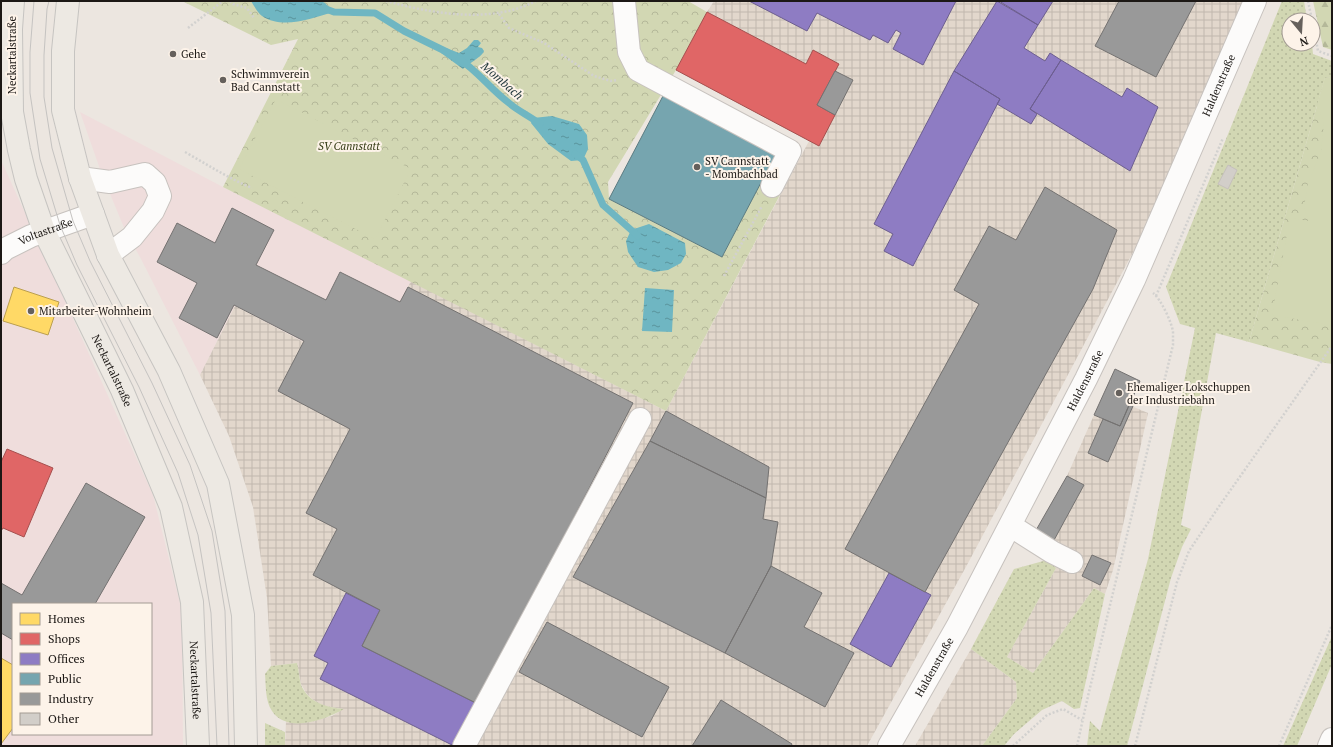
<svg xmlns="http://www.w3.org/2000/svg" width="1333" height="747" viewBox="0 0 1333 747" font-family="'PT Serif',serif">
	<defs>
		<pattern id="industrial-grid" width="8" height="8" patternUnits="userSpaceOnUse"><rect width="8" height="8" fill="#e2d7cc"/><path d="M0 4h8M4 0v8" fill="none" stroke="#c1b8ae"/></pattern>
		<pattern id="grass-dots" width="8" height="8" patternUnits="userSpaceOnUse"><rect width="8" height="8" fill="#d2d7b3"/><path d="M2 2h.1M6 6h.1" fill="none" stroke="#b4b899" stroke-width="1.8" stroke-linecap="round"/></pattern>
		<pattern id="forest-firs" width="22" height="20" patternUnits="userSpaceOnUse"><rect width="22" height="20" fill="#d2d7b3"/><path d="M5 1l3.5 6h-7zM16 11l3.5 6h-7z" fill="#b4b899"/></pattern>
		<pattern id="park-crowns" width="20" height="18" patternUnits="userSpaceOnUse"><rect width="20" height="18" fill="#d2d7b3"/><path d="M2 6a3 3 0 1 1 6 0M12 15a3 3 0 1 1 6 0" fill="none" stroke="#b4b899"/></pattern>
		<pattern id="water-ripples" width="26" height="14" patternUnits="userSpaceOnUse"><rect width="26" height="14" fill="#6fb6c2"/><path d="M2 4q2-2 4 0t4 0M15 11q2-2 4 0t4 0" fill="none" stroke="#5a939c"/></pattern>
	</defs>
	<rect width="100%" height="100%" fill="#ece6e0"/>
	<path fill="#efdddc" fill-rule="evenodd" d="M80 112 223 187 411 281 364 374 235 306 200 375 141 259 125 230 101 172Z
		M1 160 153 495 182 611 183 746H1ZM13 604H151V734H13Z"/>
	<path fill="url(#industrial-grid)" d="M714 1H1243L1149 222 967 565 867 746H285L286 721 294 723H305L332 716 343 709 323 706 312 699 306 693 301 684 297 663 271 666 267 598 253 507 229 436 200 375 235 306 364 374 411 281 666 411 809 141 676 70 707 12Z
		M1129 405 1148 413 1113 570 1105 594 1094 588 1033 673 1007 657 1056 568 1047 560 1035 532 1067 476 1094 415 1119 426Z
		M971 649 1016 682 1017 698 982 746H915Z"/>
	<path fill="url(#grass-dots)" d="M1282 1H1304L1307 20H1289V44H1312L1313 54 1332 61V77L1325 78 1249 342 1216 333 1181 525 1191 529 1182 547 1171 578 1127 746H1087L1090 721 1100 731 1148 559 1195 328 1180 324 1166 287Z
		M1047 560 1056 568 1007 657 1033 673 1094 588 1105 594 1080 708 1074 709 1062 701 1042 710 1014 734 1004 746H982L1017 698 1016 682 971 649 1014 569Z
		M1332 636V664L1297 746H1283Z
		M297 663C299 670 299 678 301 685 309 703 326 707 344 709 325 720 287 734 272 711 265 701 266 685 265 674L271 666Z
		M265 723 285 732V746H265Z"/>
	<path fill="url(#forest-firs)" d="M1313 1H1332V50L1323 47Z"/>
	<path fill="url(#park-crowns)" d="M182 1H688L707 12 676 70 608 182 609 199 722 257 762 180 782 191 666 411 223 187 298 39 271 45Z
		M1332 77V364L1320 362 1249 342 1325 78Z"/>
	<path fill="#d2d7b3" d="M1332 77V312L1330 325 1272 315 1290 218 1309 221 1304 208 1308 183 1321 152 1324 122 1317 105 1325 78Z
		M276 99 411 169 375 239 239 169Z"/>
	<path fill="url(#water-ripples)" d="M251 1H321L325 3 334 12C312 18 283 30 262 16 258 13 254 6 251 1Z
		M474 40H478L481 43 478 47 482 48 484 51C483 56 468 64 463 69L441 53 439 47 449 49 459 53 467 48Z
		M552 116 579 124 587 135 588 149 583 160 571 161 548 144 531 123 533 118Z
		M649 224 685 243 686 254 681 263 668 270 654 272 638 267 628 252 626 241 631 230Z
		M645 288 674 290 672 332 642 331Z"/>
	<path fill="#ffd966" stroke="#bb9f4e" d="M14 287 59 302 48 335 3 321Z
		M1 658 13 665V728L1 744Z"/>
	<path fill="#e06666" stroke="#a54f4e" d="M707 12 806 64 813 50 839 64 817 105 835 115 819 146 676 70Z
		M7 449 53 468 24 537 3 528 1 531V462Z"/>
	<path fill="#8e7cc3" stroke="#6c5e8f" d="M749 1H956L923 65 893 49 901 33 896 30 888 43 873 35 870 40 817 13 807 31Z
		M997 1 1038 25 1024 48 1045 61 1050 53 1061 60 1030 109 1037 114 1031 124 997 104 1000 99 954 71Z
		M999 1H1053L1038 25Z
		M1061 60 1122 97 1127 88 1158 107 1130 171 1030 109Z
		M954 71 1000 99 913 266 884 251 893 234 874 224Z
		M889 573 931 595 891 667 850 644Z
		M346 593 380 610 362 646 478 704 454 746 320 679 328 663 314 656Z"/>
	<path fill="#76a5af" stroke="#5b7b81" d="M663 96 776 154 722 257 609 199Z"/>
	<path fill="#999" stroke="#747271" d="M1119 1H1196L1156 77 1095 46Z
		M835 71 853 80 835 115 817 105Z
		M1045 187 1117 230 1093 289 925 592 845 549 979 304 954 290 989 226 1016 240Z
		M232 208 274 230 256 265 326 300 340 272 400 302 408 287 633 403 478 704 362 646 380 610 313 575 337 529 306 513 350 429 278 391 304 341 234 305 217 338 179 318 197 283 157 262 177 223 215 243Z
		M1115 369 1140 381 1120 426 1094 415Z
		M1129 405 1133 406 1108 462 1088 453 1103 419 1120 426Z
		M666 411 769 467 766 498 650 441Z
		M650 441 766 498 763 519 778 522 771 566 725 653 573 577Z
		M1067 476 1084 485 1053 542 1035 532Z
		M86 483 145 517 95 604H13V640L1 633V583L22 595Z
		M1092 555 1111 563 1100 585 1082 576Z
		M771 566 822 593 804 627 854 653 825 707 725 653Z
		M547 622 669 687 642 737 519 672Z
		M721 700 792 744 791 746H692Z"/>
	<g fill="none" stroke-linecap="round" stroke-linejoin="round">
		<path stroke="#6fb6c2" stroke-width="7" d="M326 9 334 12 375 13 404 31 447 52
			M459 59C478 71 491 90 509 103 518 111 530 116 540 124
			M575 154 583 160 603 205 638 236"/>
	</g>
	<path fill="#d2cec9" stroke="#c6c1bc" d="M1228 165 1237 170 1228 189 1218 184Z"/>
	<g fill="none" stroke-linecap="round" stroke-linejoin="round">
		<g stroke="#c7c2be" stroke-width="24">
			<g id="minor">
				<path d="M624 1 629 52 638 70 790 151 772 186"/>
				<path d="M80 178 110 182 145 174 155 183 160 196 153 211 132 237 108 255"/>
				<path id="s1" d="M1 253 5 249 31 236 93 214"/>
				<path d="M1011 526 1052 552 1072 562"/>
				<path d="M464 746 640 419"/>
				<path id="s2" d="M889 746 957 627 1086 379 1134 280 1255 1"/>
				<path d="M1329 746 1332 739"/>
			</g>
		</g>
		<g stroke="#c6c4c1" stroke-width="24">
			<g id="major">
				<path id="s3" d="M13 1 11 29 12 112 19 150 26 179 44 231 122 390 171 507 192 602 198 746"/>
				<path d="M68 1 63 51V110L80 178 108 255 169 371 218 484 243 615 246 746"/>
			</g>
		</g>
		<path stroke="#d2d1cf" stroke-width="2.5" stroke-dasharray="2 2" stroke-linecap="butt" d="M230 1 233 4 247 8 254 18
			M386 1C434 14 491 24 536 1
			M1308 1 1312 20
			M499 14 509 28 544 43 594 76 611 81 618 80
			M1313 25 1318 51 1332 56
			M188 28 223 1
			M185 152C208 165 228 178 252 188
			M724 276 762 206
			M1156 296 1223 138
			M1013 746 1047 715 1063 709 1082 720
			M1077 746 1088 696 1173 345C1173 341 1173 337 1173 332 1172 323 1161 299 1153 293
			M1135 746 1177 582 1189 551 1220 505 1332 346
			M1279 746 1332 625"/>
		<use href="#minor" stroke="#fcfbfa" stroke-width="22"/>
		<use href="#major" stroke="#ede9e3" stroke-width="22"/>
		<path stroke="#c5c3c1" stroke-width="1" d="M34 1 30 52V93L40 159 60 225 77 265 139 387 178 473 198 535 211 613 217 746
			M49 1 47 9 44 55V97L52 148 73 221 90 261 152 383 190 465 212 531 225 611 229 746"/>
	</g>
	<g fill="#65605c" stroke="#fdf3e9" stroke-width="1.5">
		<circle cx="173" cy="54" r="4"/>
		<circle cx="223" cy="80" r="4"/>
		<circle cx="697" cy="167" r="4"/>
		<circle cx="31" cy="311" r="4"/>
		<circle cx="1119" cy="393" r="4"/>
	</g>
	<g text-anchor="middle" stroke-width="4" stroke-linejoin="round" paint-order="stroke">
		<g font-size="11" fill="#1c1815" stroke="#fdf3e9" text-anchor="start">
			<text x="181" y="58">Gehe</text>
			<text x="231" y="78">Schwimmverein<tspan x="231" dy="13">Bad Cannstatt</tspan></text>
			<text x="705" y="165">SV Cannstatt<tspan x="705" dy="13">- Mombachbad</tspan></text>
			<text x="39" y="315">Mitarbeiter-Wohnheim</text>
			<text x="1127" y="391">Ehemaliger Lokschuppen<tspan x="1127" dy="13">der Industriebahn</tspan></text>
		</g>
		<g font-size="11" fill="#1c1815" stroke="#fdf3e9">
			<text transform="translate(12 55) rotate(-90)" y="4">Neckartalstraße</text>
			<text dy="4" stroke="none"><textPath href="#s2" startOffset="739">Haldenstraße</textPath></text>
			<text dy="4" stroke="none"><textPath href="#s1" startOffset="50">Voltastraße</textPath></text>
			<text dy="4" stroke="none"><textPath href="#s3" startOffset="390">Neckartalstraße</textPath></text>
			<text dy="4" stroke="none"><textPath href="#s2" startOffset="415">Haldenstraße</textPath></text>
			<text dy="4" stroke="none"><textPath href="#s2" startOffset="91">Haldenstraße</textPath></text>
			<text dy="4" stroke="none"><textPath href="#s3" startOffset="714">Neckartalstraße</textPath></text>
		</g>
		<g font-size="11" font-style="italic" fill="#333a13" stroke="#fdf3e9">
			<text x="349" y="150">SV Cannstatt</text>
		</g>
		<g font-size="12" font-style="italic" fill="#1c3338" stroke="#fdf3e9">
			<text transform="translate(502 81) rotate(41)" y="4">Mombach</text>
		</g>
	</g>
	<rect width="1333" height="747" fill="none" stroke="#1c1815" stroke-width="4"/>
	<rect x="12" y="603" width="140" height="132" fill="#fdf3e9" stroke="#a39b94"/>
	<rect x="20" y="613" width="20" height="12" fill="#ffd966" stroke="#a39b94"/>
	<text x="48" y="623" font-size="12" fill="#1c1815">Homes</text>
	<rect x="20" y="633" width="20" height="12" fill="#e06666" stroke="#a39b94"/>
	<text x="48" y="643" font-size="12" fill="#1c1815">Shops</text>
	<rect x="20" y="653" width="20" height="12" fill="#8e7cc3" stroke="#a39b94"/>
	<text x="48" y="663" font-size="12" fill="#1c1815">Offices</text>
	<rect x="20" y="673" width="20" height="12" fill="#76a5af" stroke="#a39b94"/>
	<text x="48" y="683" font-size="12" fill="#1c1815">Public</text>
	<rect x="20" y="693" width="20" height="12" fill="#999999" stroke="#a39b94"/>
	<text x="48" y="703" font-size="12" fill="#1c1815">Industry</text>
	<rect x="20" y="713" width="20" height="12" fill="#d2cec9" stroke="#a39b94"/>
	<text x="48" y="723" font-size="12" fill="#1c1815">Other</text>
	<g transform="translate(1301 32) rotate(162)"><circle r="19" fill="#fdf3e9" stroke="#a39b94"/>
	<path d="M0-3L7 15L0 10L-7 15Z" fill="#65605c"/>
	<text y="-6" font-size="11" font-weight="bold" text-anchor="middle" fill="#1c1815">N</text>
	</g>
</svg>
